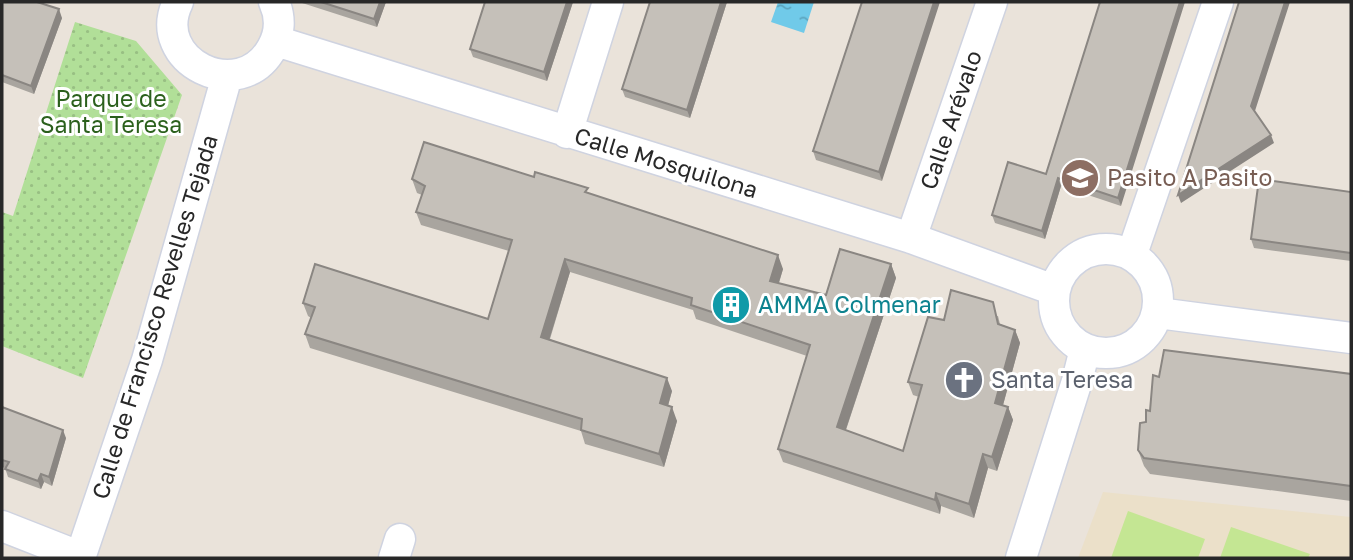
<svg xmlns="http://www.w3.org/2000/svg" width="1353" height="560" viewBox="0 0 1353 560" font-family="'Golos Text',sans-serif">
	<defs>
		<pattern id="park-dots" width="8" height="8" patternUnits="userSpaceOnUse" patternTransform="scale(1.75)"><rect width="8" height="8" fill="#b1df98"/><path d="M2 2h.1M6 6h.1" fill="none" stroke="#98bf83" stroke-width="1.8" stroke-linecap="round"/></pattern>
		<pattern id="water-ripples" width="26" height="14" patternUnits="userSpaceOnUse" patternTransform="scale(1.75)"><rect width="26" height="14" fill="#70cae9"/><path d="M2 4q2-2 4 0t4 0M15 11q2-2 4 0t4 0" fill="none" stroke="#5ca4bd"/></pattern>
	</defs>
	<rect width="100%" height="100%" fill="#eae3da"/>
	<path fill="#ebe0c9" d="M1103 492 1351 517V558H1078Z"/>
	<path fill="url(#park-dots)" d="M75 22 136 41 182 95 83 378 2 346V212L13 216Z"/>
	<path fill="#c4e693" d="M1128 511 1205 539 1198 558H1111Z
		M1231 527 1310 554 1308 558H1220Z"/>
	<path fill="url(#water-ripples)" d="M778 2H814L804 33 771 22Z"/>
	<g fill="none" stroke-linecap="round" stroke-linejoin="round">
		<g stroke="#cfd3e0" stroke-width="33">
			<path id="minor" d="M178 2C149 61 240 106 272 48 280 34 281 17 274 2
				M276 41 911 238 1054 290
				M567 133 608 2
				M911 238 992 2
				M1054 301a52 52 0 1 1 104 0a52 52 0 1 1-104 0Z
				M1132 254 1218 2
				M1158 313 1351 338
				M2 526 81 557
				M80 558 147 360 227 76
				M394 558 400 539
				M1021 558 1077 381 1085 349"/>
		</g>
		<use href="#minor" stroke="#fff" stroke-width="30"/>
	</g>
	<path fill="#a9a59f" d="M2 2 62 18 34 94 2 82Z
		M299 2H386L377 27Z
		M573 2 547 81 473 57 470 49Z
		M650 2H727L690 118 625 97 622 89Z
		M862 2 882 181 816 160 813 151Z
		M1100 2 1121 206 1061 186 1045 239 995 223 992 215 1046 174Z
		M534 177 590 194 783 269 779 283 826 295 891 264 896 278 846 430 903 451 919 397 913 395 908 382 944 320 998 316 1000 324 1015 330 1020 343 1003 405 1008 407 1013 420 997 471 988 468 974 518 941 506 940 514 783 462 778 449 807 356 696 319 693 310 570 272 550 339 672 391 668 406 677 421 664 467 585 444 581 431 310 348 305 334 311 318 308 316 303 303 488 319 509 251 421 225 416 212 422 195 417 193 412 179Z
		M1351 192V261L1254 248 1251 239Z
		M1351 374V501L1150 474 1144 466 1138 450 1150 411 1159 377Z
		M2 407 66 438 52 486 44 482 41 489 8 477 5 468 2 467Z"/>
	<path fill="#8a8682" d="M380 2H386L377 27 374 19Z
		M567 2H573L547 81 544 72Z
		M721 2H727L690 118 687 110Z
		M934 2H940L882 181 879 172Z
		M1180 2H1185L1121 206 1118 198Z
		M1285 2H1290L1254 114 1251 106Z
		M59 9 62 18 34 94 31 86Z
		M1271 135 1274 143 1181 203 1178 195Z
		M1058 178 1061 186 1045 239 1042 231Z
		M778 255 783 269 775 295 770 281Z
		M565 259 570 272 546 350 541 337Z
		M891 264 896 278 842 441 837 427Z
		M1015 330 1020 343 1000 416 995 403Z
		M667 378 672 391 665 416 660 403Z
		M672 407 677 421 664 467 659 454Z
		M1008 407 1013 420 997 471 992 457Z
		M63 430 66 438 52 486 49 477Z
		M983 454 988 468 974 518 969 504Z
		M41 474 44 482 41 489 38 481Z
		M936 493 941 506 940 514 935 500Z"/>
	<path fill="#c5c0b9" stroke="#8a8682" stroke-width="2" d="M2 2H37L59 9 31 86 2 75Z
		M321 2H380L374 19Z
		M485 2H567L544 72 470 49Z
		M650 2H721L687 110 622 89Z
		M862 2H934L879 172 813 151Z
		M1100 2H1180L1118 198 1058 178 1042 231 992 215 1008 162 1046 174Z
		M1239 2H1285L1251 106 1271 135 1178 195Z
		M424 142 534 177 535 172 588 188 585 192 778 255 770 281 826 295 840 249 891 264 837 427 903 451 922 385 908 382 928 317 944 320 951 290 993 302 998 324 1015 330 995 403 1008 407 992 457 983 454 969 504 936 493 935 500 778 449 810 345 691 305 692 298 565 259 541 337 667 378 660 403 672 407 659 454 581 430 582 419 305 334 315 307 303 303 315 264 488 319 512 240 416 212 425 186 412 179Z
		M1259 179 1351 192V253L1251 239Z
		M1164 350 1351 374V486L1144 458 1138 450 1140 423 1146 422V410L1150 411 1153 375 1159 377Z
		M2 407 63 430 49 477 41 474 38 481 5 469 9 462 2 460Z"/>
	<defs>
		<g id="school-disc" transform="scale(2.0125)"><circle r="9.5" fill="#8d6e63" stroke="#fff"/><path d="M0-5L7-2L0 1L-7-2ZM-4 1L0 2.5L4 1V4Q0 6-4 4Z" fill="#fff"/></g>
		<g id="building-disc" transform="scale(2.0125)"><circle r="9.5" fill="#0f9aa8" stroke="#fff"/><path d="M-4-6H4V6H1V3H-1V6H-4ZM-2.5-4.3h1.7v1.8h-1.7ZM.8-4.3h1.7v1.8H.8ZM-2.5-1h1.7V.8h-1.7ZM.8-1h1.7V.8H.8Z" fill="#fff"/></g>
		<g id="church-disc" transform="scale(2.0125)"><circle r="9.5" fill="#6b7280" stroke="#fff"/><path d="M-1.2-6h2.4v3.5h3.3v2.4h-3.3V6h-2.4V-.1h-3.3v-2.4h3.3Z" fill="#fff"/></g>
	</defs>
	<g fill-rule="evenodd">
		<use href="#school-disc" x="1080" y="178"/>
		<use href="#building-disc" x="731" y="305"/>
		<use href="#church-disc" x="964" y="380"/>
	</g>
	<g text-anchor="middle" stroke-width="6" stroke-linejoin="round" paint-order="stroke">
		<g font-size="23" fill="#2b601c" stroke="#fff">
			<text x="111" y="107">Parque de<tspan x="111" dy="26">Santa Teresa</tspan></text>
		</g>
		<g font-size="23" fill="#282828" stroke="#fff">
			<text transform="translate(951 120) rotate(-71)" y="8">Calle Arévalo</text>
			<text transform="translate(666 163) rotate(17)" y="8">Calle Mosquilona</text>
			<text transform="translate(155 317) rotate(-73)" y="8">Calle de Francisco Revelles Tejada</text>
		</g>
		<g font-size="23" fill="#785e54" stroke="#fff" text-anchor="start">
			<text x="1107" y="186">Pasito A Pasito</text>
		</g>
		<g font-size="23" fill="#0d838f" stroke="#fff" text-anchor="start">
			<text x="758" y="313">AMMA Colmenar</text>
		</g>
		<g font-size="23" fill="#5b616d" stroke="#fff" text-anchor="start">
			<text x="991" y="388">Santa Teresa</text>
		</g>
	</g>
	<rect width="1353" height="560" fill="none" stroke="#282828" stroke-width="7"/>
</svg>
